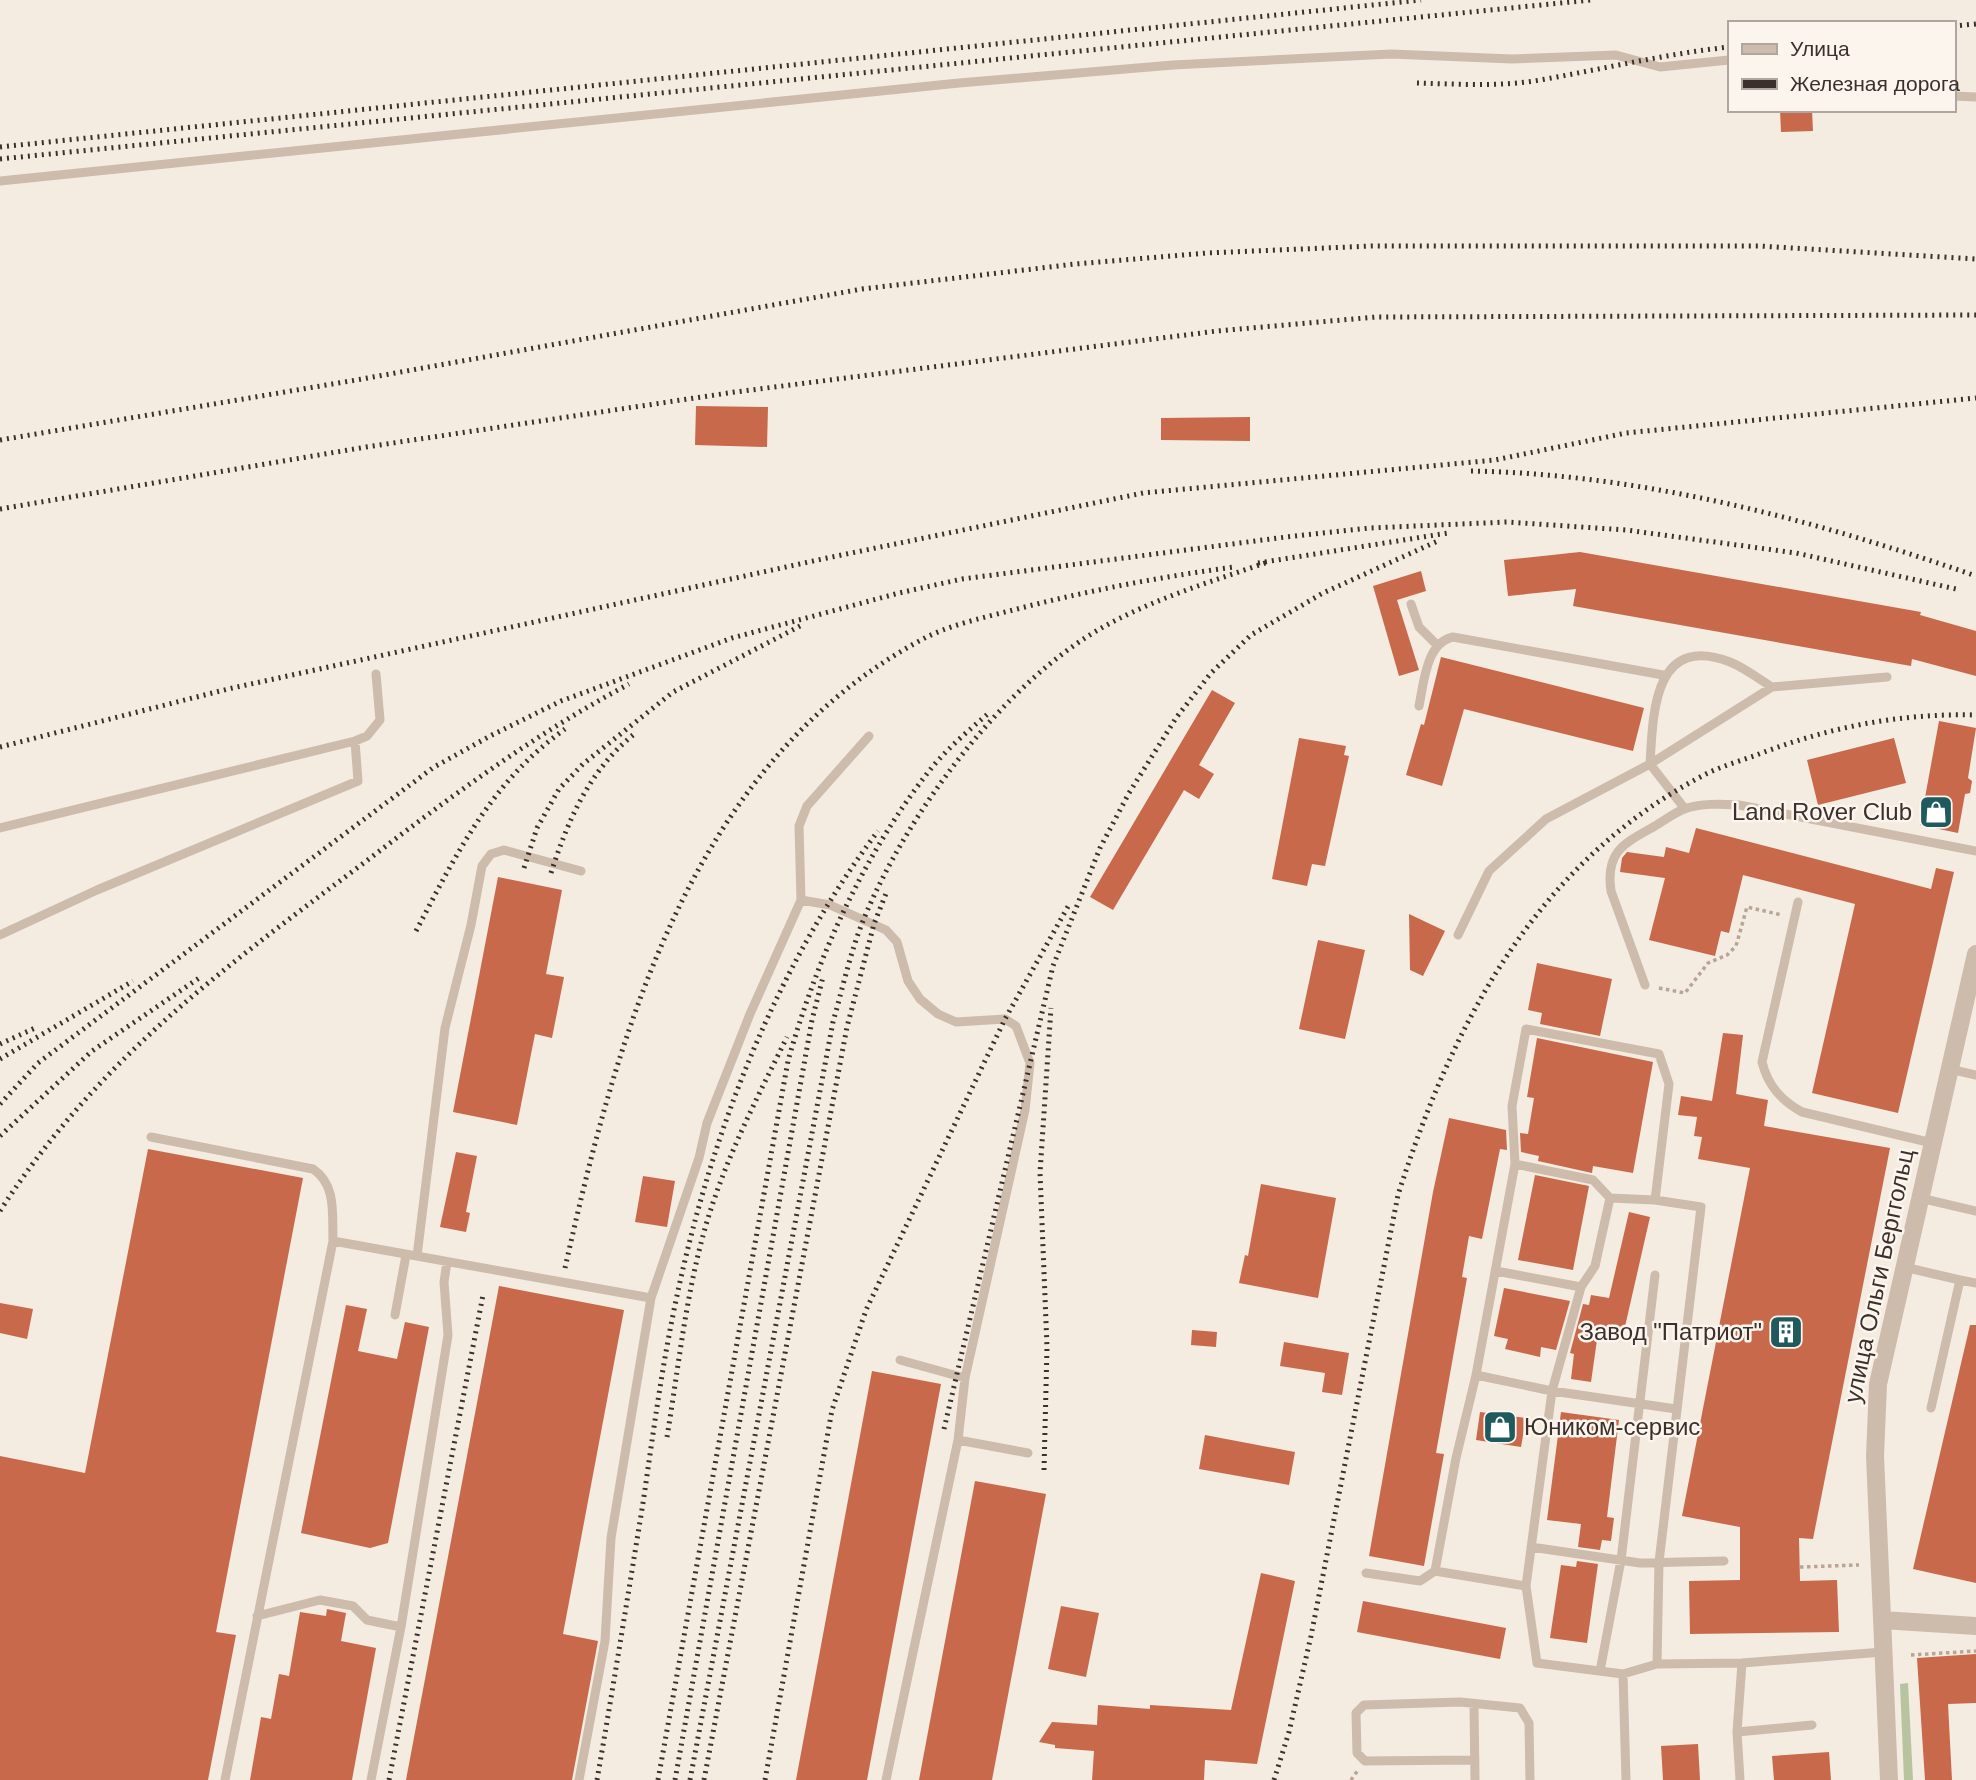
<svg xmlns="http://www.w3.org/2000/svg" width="1976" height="1780" viewBox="0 0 1976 1780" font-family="Helvetica,sans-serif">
	<rect width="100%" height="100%" fill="#f4ebe1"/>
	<path fill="#b8c4a0" d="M1908 1683 1913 1780H1904L1900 1684Z"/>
	<path fill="#c8694b" d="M1780 110H1812L1813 131 1781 132Z
		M696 406 768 407 767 447 695 445Z
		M1250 417V441L1161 440V418Z
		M1580 552 1921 612 1920 615 1976 631V676L1912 659 1911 666 1573 606 1576 589 1508 596 1504 560Z
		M1421 571 1426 591 1397 600 1419 670 1399 676 1373 586Z
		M1441 657 1644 708 1633 751 1464 709 1442 786 1406 775 1421 724 1424 725Z
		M1212 690 1235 703 1199 765 1214 774 1199 799 1184 790 1113 910 1090 897Z
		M1939 721 1976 728 1968 778 1972 781 1970 793 1965 794 1958 833 1920 825Z
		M1299 738 1346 746 1344 755 1349 756 1325 866 1312 864 1307 886 1272 879Z
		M1894 738 1906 783 1818 805 1807 760Z
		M1696 828 1931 889 1936 868 1954 872 1898 1113 1812 1093 1855 904 1743 875 1729 933 1721 931 1715 956 1649 940 1665 878 1620 872 1622 858 1627 852 1664 857 1666 847 1689 853Z
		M498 877 562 890 546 974 564 977 552 1038 535 1034 517 1125 453 1112Z
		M1409 914 1445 931 1423 976 1410 970Z
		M1318 940 1365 950 1345 1039 1299 1029Z
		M1537 963 1612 979 1600 1036 1540 1024 1542 1013 1528 1010Z
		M1723 1033 1743 1035 1736 1094 1768 1100 1764 1126 1890 1148 1813 1539 1799 1538 1800 1581 1837 1580 1839 1632 1690 1634 1689 1581 1740 1580V1527L1682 1516 1750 1168 1698 1159 1702 1137 1694 1136 1697 1117 1678 1115 1681 1096 1712 1101Z
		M1537 1038 1653 1062 1633 1173 1593 1166 1592 1173 1538 1161 1539 1156 1521 1152 1520 1133 1528 1134 1534 1098 1527 1097Z
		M1449 1118 1506 1130 1507 1150 1500 1149 1482 1239 1469 1236 1462 1277 1467 1278 1436 1453 1444 1454 1424 1566 1369 1556 1433 1192Z
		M148 1149 303 1178 216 1632 236 1635 208 1780H0V1456L85 1473Z
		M456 1152 477 1156 466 1212 470 1213 466 1232 440 1227Z
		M1535 1175 1589 1186 1573 1270 1518 1260Z
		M643 1176 675 1181 667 1227 635 1222Z
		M1261 1184 1336 1198 1318 1298 1239 1283 1245 1255 1248 1256Z
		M1629 1212 1650 1217 1624 1331 1599 1326 1591 1382 1571 1379 1574 1354 1570 1353 1583 1304 1589 1305 1591 1295 1609 1298Z
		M499 1286 624 1310 563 1634 598 1641 572 1780H406Z
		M1504 1288 1570 1301 1556 1350 1541 1347 1540 1357 1505 1349 1508 1339 1494 1336Z
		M0 1303 33 1309 27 1339 0 1333Z
		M346 1305 367 1309 358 1351 397 1359 405 1322 429 1327 388 1543 370 1548 301 1533Z
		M1970 1325H1976V1583L1913 1569Z
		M1192 1330 1217 1332 1216 1347 1191 1345Z
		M1284 1342 1349 1353 1342 1395 1322 1392 1325 1373 1280 1366Z
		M872 1371 941 1384 867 1780H796Z
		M1480 1412 1526 1418 1521 1447 1476 1440Z
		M1561 1412 1619 1420 1607 1517 1614 1518 1611 1541 1602 1540 1600 1550 1578 1547 1581 1524 1547 1520Z
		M1205 1435 1295 1452 1289 1485 1199 1469Z
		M975 1481 1046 1494 992 1780H919Z
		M1577 1561 1598 1564 1587 1643 1550 1638 1561 1565 1576 1567Z
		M1261 1573 1295 1581 1257 1764 1205 1760 1204 1780H1092L1094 1751 1055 1748V1745L1039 1742 1052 1722 1097 1725 1098 1705 1150 1709V1705L1231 1710Z
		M1363 1601 1506 1628 1500 1659 1357 1632Z
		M1061 1606 1099 1613 1086 1677 1048 1669Z
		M327 1609 346 1613 341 1641 376 1648 352 1780H250L261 1717 271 1719 279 1674 289 1676 300 1612 326 1616Z
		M1976 1654V1703L1948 1704 1952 1780H1925L1917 1658Z
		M1698 1744 1700 1780H1663L1661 1746Z
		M1829 1752 1831 1780H1774L1772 1756Z"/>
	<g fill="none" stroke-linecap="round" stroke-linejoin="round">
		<path stroke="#b9a596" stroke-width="3.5" stroke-dasharray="3.5 3.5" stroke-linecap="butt" d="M1659 988 1685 993 1708 963 1727 955 1736 946 1747 907 1782 915
			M1800 1567 1859 1565
			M1911 1655 1976 1651
			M1351 1780 1358 1770"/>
		<path stroke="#cdbbac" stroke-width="9" d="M1953 96 1976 97
			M0 181 959 83 1173 65 1391 54 1512 59 1616 55 1660 67 1729 60
			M1411 604 1419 627 1437 645
			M1419 706C1424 682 1426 643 1453 637L1663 675
			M1685 809 1650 764C1653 712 1654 633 1730 662 1745 668 1759 679 1772 687
			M0 828 355 741 367 736 380 720 376 674
			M801 900 830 905 886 930 897 942 908 981 920 999 938 1014 956 1022 1005 1019 1016 1026 1030 1063 1025 1110 965 1378 958 1440 886 1780
			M1798 902 1762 1062C1768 1086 1781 1100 1802 1112L1932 1143
			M0 935 97 890 358 781 355 741
			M1458 935 1489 871 1546 819 1650 764 1772 687 1887 677
			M1645 985 1611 891C1605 851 1625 843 1655 826 1665 820 1674 813 1684 809 1701 803 1721 804 1739 805L1976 851
			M1950 1069 1976 1075
			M151 1137 313 1169C337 1185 332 1215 333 1241
			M1515 1164 1593 1180 1610 1198
			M1920 1198 1976 1211
			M1655 1200 1669 1084 1659 1054 1526 1029 1512 1106 1515 1164 1476 1375 1552 1391 1676 1409
			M417 1256 445 1028 471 925 482 866 491 854 504 850 581 871
			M1904 1267 1960 1280 1931 1408
			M1496 1271 1581 1287
			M1960 1280 1976 1283
			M395 1315 406 1255
			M900 1360 965 1378
			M958 1440 1028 1453
			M1531 1547 1640 1563 1724 1561
			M1435 1571 1456 1458 1476 1375
			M1366 1573 1420 1581 1435 1571 1526 1586
			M257 1616 320 1600 353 1606 367 1620 401 1627
			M1657 1664 1623 1674 1537 1663 1526 1586 1552 1391 1581 1287 1595 1266 1610 1198 1655 1200 1701 1207 1659 1562 1657 1664 1742 1663 1883 1652
			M1600 1671 1621 1560 1655 1275
			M1623 1674 1626 1780
			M1474 1705 1475 1780
			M1737 1732 1812 1725
			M1475 1760 1365 1761 1357 1753 1356 1713 1364 1705 1460 1702 1520 1708 1529 1723 1530 1780
			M225 1780 333 1241 651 1298
			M371 1780 401 1627 448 1335 444 1282 447 1262
			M579 1780 605 1641 611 1538 651 1298 699 1158 707 1123 750 1014 801 900 799 826 807 806 869 736
			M1740 1780 1737 1732 1742 1663"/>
		<path stroke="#cdbbac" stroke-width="18" d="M1882 1620 1976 1626
			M1889 1780 1875 1456 1878 1384 1976 954"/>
		<path stroke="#3b302b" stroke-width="5" stroke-dasharray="2 5" stroke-linecap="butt" d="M1953 26 1976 24
			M1417 83C1457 84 1500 87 1540 80 1603 69 1665 54 1729 47
			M0 147 1421 0
			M0 159 1591 0
			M0 440 362 379 862 289 1075 264 1207 253 1372 246H1759L1976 259
			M1471 471C1643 474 1814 520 1976 576
			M0 509 366 447 735 392 1217 331 1376 317 1976 315
			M1258 563 1448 533
			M0 747 228 689 827 558 1143 493 1495 460 1626 433 1976 398
			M524 868 537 828 559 789 583 764 673 692 802 625
			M551 873C568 820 589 771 633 735
			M416 931C457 853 491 782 565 729
			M0 1044 35 1028
			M0 1059 133 981
			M0 1104 38 1063 434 767 492 735 561 701 732 638 899 593 962 579 1286 537 1370 528 1507 522 1626 530 1796 553 1956 589
			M0 1136 92 1051 202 976
			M0 1211C97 1061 217 973 357 868 445 801 531 736 629 684
			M565 1268C618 1032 691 764 921 640 948 625 983 618 1013 610 1086 591 1159 577 1234 567
			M944 1429 1053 966 1100 848 1129 793 1176 718 1211 673 1251 635 1323 593 1440 540
			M667 1437C680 1358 688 1273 715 1197 734 1142 761 1090 787 1037
			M1044 1470 1047 1347 1040 1173 1051 1008
			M389 1780 483 1295
			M597 1780C613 1688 628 1595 643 1503 652 1442 660 1380 672 1320 706 1147 771 973 878 831
			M658 1780 788 1061C816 961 862 858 926 775 944 751 968 731 990 712
			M675 1780 812 1020 823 977
			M690 1780 833 1022C843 987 851 949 865 916 909 811 1005 681 1105 626 1156 598 1213 581 1268 562
			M704 1780 847 1027 874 924 887 891
			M765 1780 832 1410 866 1310 1005 1019 1070 903
			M1274 1780 1289 1732 1311 1636 1398 1195C1453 1022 1537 862 1704 775 1721 766 1741 761 1759 754 1830 727 1900 713 1976 715"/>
	</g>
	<defs>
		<g id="shop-square" transform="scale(1.75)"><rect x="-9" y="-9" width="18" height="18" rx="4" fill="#1f5a5e" stroke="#fbf5ee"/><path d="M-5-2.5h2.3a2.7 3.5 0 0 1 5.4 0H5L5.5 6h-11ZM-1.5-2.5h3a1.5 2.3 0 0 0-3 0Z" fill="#fff"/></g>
		<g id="building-square" transform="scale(1.75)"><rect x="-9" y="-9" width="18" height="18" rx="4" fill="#1f5a5e" stroke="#fbf5ee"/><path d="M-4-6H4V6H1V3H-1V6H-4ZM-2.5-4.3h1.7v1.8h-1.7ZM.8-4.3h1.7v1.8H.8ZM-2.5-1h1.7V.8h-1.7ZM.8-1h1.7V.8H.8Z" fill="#fff"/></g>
	</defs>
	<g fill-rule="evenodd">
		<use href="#shop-square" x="1936" y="812"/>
		<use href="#building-square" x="1786" y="1332"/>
		<use href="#shop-square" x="1500" y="1427"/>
	</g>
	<g text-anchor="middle" stroke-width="5" stroke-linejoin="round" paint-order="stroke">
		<g font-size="24" fill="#3b302b" stroke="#fbf5ee" text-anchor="end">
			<text x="1912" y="820">Land Rover Club</text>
			<text x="1762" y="1340">Завод "Патриот"</text>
			<text x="1524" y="1435" text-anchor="start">Юником-сервис</text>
		</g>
		<g font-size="24" fill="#3b302b" stroke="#fbf5ee">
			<text transform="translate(1879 1276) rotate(-78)" y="8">улица Ольги Берггольц</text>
		</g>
	</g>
	<rect x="1728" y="21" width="228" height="91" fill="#fbf5ee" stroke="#aea6a0" stroke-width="2"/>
	<rect x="1742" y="44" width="35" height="10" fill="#cdbbac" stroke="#aea6a0" stroke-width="2"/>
	<text x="1790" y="56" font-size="21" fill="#3b302b">Улица</text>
	<rect x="1742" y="79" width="35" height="10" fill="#3b302b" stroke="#aea6a0" stroke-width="2"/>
	<text x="1790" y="91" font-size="21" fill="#3b302b">Железная дорога</text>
</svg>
